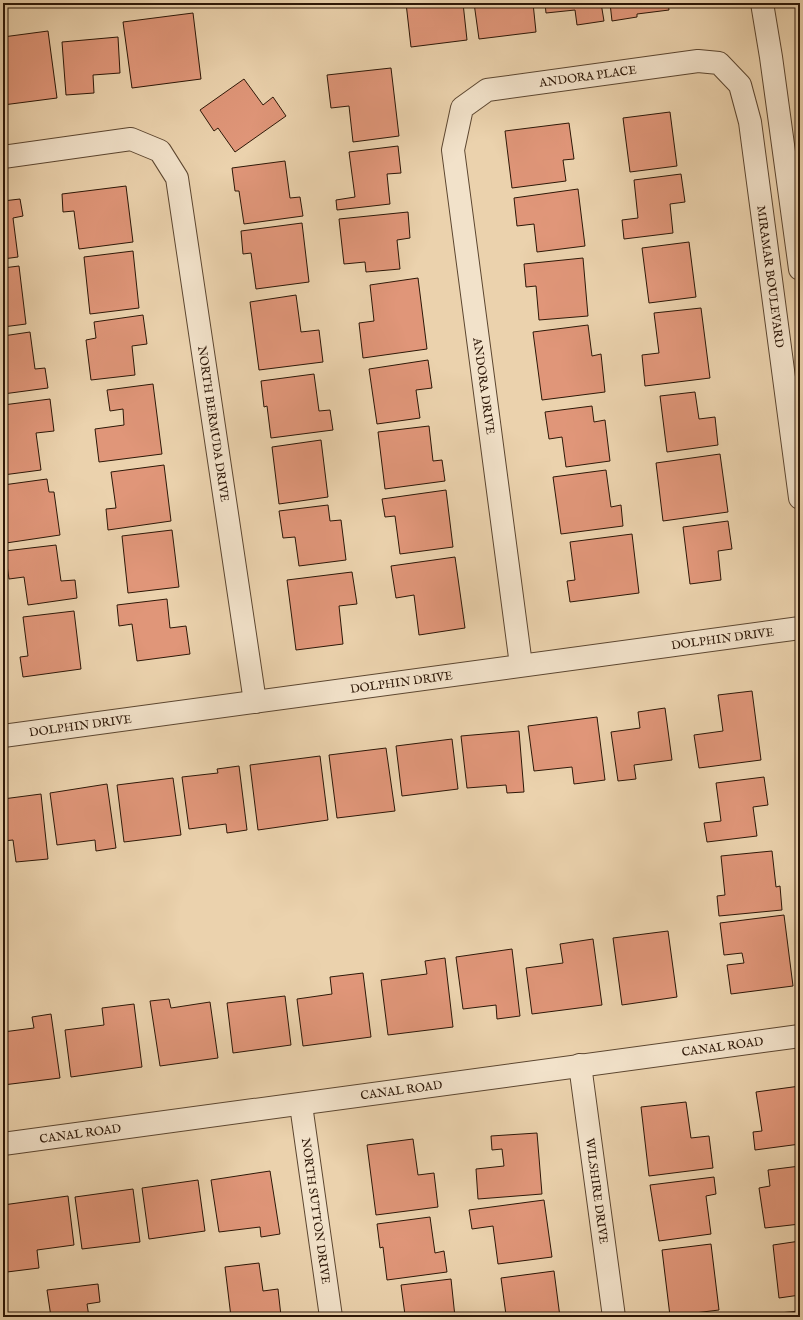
<svg xmlns="http://www.w3.org/2000/svg" width="803" height="1320" viewBox="0 0 803 1320" font-family="'IM FELL English',serif">
	<rect width="100%" height="100%" fill="#ebd2ad"/>
	<filter id="stains"><feTurbulence type="fractalNoise" baseFrequency=".005" numOctaves="4"/><feColorMatrix values="0 0 0 0 .2 0 0 0 0 .09 0 0 0 0 .02 0 0 0 .5 -.17"/></filter>
	<radialGradient id="worn" r=".72"><stop offset=".6" stop-color="#630" stop-opacity="0"/><stop offset="1" stop-color="#630" stop-opacity=".3"/></radialGradient>
	<path fill="#e09679" stroke="#2d1707" d="M406 3H463L467 40 411 47Z
		M474 3H533L536 32 479 39Z
		M545 3H601L604 21 577 25 575 10 546 13Z
		M610 3H668L669 10 637 14V17L612 21Z
		M193 13 201 79 132 88 123 22Z
		M48 31 57 98 3 105V37Z
		M118 37 120 73 93 75 94 93 66 95 62 42Z
		M391 68 399 136 353 142 349 106 331 108 327 75Z
		M244 79 263 105 273 97 286 116 235 152 218 128 214 131 200 110Z
		M670 112 677 166 630 172 623 118Z
		M569 123 574 159 563 160 566 181 512 188 505 131Z
		M398 146 401 173 387 174 390 204 337 210 336 200 355 197 349 152Z
		M285 161 290 198 300 197 303 216 244 224 239 191H235L232 168Z
		M681 174 685 202 670 204 673 233 624 239 622 220 638 218 634 180Z
		M126 186 133 242 79 249 74 211 63 212 62 194Z
		M578 189 585 246 537 252 534 224 517 226 514 198Z
		M20 199 23 216 13 218 18 257 3 259V201Z
		M408 212 410 238 397 240 400 269 366 272 365 262 344 264 339 219Z
		M302 223 309 282 256 289 251 253 243 254 241 231Z
		M689 242 696 297 649 303 642 248Z
		M133 251 139 308 90 314 84 257Z
		M583 258 588 316 539 320 536 286 526 287 524 264Z
		M19 266 26 324 3 327V268Z
		M418 278 427 349 363 358 359 323 374 321 370 285Z
		M296 295 301 332 319 330 323 362 259 370 250 302Z
		M701 308 710 378 645 386 642 355 659 353 654 313Z
		M143 315 147 344 132 346 135 375 91 380 86 340 96 338 94 322Z
		M588 325 592 356 601 354 605 392 542 400 533 332Z
		M30 332 35 369 45 368 48 388 3 394V336Z
		M428 360 432 388 416 390 420 418 377 424 369 369Z
		M314 374 319 411 330 410 333 430 271 438 267 406 264 407 261 381Z
		M153 384 162 454 99 462 95 429 124 425 123 409 110 411 107 390Z
		M695 392 699 419 715 417 718 445 667 452 660 396Z
		M50 399 54 431 36 433 41 470 3 475V405Z
		M592 406 594 422 605 420 610 461 566 467 562 437 549 439 545 412Z
		M429 426 433 461 442 460 445 481 385 489 378 432Z
		M321 440 328 497 279 504 272 447Z
		M720 454 728 512 663 521 656 463Z
		M164 465 171 521 108 530 106 509 116 508 111 472Z
		M606 470 611 507 621 505 623 526 561 534 553 477Z
		M47 479 49 492H54L60 535 6 543 3 518V485Z
		M446 490 453 547 400 554 395 516 385 517 382 499Z
		M328 505 330 521 341 520 346 560 299 566 295 537 283 538 279 511Z
		M728 521 732 549 718 551 721 580 690 584 683 527Z
		M172 530 179 587 128 593 122 536Z
		M632 534 639 593 570 602 567 581 575 580 570 542Z
		M56 545 61 581 75 580 77 598 28 605 24 577 9 579 5 551Z
		M455 557 465 628 419 635 414 595 396 598 391 566Z
		M352 572 357 604 339 606 343 644 296 650 287 580Z
		M167 599 170 628 186 626 190 654 137 661 132 624 119 626 117 605Z
		M74 611 81 669 23 677 20 657 28 656 23 617Z
		M752 691 761 760 699 768 694 735 723 731 718 695Z
		M665 708 672 760 634 765 636 779 618 781 611 732 640 728 638 712Z
		M597 717 605 780 574 784 572 767 534 771 528 726Z
		M519 731 524 792 507 793 506 785 467 788 461 736Z
		M452 739 458 789 402 796 396 746Z
		M386 748 395 811 337 818 329 755Z
		M320 756 328 820 258 830 250 765Z
		M239 766 247 830 227 833 226 824 189 829 182 777 218 773 217 769Z
		M764 777 768 805 753 807 757 836 707 842 704 823 721 821 716 783Z
		M173 778 181 835 124 842 117 785Z
		M107 784 116 848 96 851 95 840 57 845 50 793Z
		M41 794 48 859 16 862 13 840 3 841V799Z
		M772 851 776 887 780 886 782 910 719 916 717 896 725 895 721 856Z
		M784 915 793 986 731 994 727 965 744 963 742 953 724 955 720 923Z
		M668 931 677 997 622 1005 613 938Z
		M593 939 602 1005 532 1014 526 968 563 963 560 944Z
		M512 949 520 1016 497 1019 496 1005 463 1009 456 957Z
		M445 958 453 1027 388 1035 381 980 427 974 425 961Z
		M363 973 371 1037 303 1046 297 999 332 994 330 977Z
		M285 996 291 1045 233 1053 227 1003Z
		M169 999 171 1008 210 1002 218 1058 160 1066 150 1001Z
		M134 1004 142 1067 71 1077 65 1030 104 1025 102 1008Z
		M51 1014 60 1078 3 1085V1032L34 1028 32 1017Z
		M800 1086V1144L755 1150 753 1132 762 1131 756 1092Z
		M686 1102 691 1138 709 1136 713 1168 649 1176 641 1107Z
		M537 1133 542 1194 478 1199 476 1169 504 1166 502 1149 492 1150 491 1136Z
		M413 1139 418 1175 434 1173 438 1207 376 1215 367 1145Z
		M800 1166V1224L765 1228 759 1188 770 1186 768 1170Z
		M270 1171 280 1234 261 1237 260 1227 219 1232 211 1180Z
		M714 1177 716 1194 706 1196 711 1234 659 1241 650 1185Z
		M198 1180 205 1231 149 1239 142 1188Z
		M133 1189 140 1242 82 1249 75 1197Z
		M68 1196 74 1245 37 1250 39 1268 7 1272 3 1241V1205Z
		M544 1200 552 1257 498 1264 493 1226 472 1229 469 1210Z
		M430 1217 435 1253 444 1251 447 1272 387 1280 383 1247 380 1248 377 1224Z
		M800 1241V1295L779 1298 773 1245Z
		M711 1244 719 1310 670 1316 662 1250Z
		M259 1263 263 1291 278 1289 281 1316 231 1317 225 1267Z
		M554 1271 560 1317H497L506 1315 501 1278Z
		M451 1279 455 1317H392L405 1315 401 1285Z
		M98 1284 100 1302 87 1304 89 1317H51L47 1290Z
		M800 1311V1317H779V1313Z"/>
	<g fill="none" stroke-linecap="round" stroke-linejoin="round">
		<g stroke="#5c4630" stroke-width="24">
			<g id="minor">
				<path d="M762 3 771 57 800 269"/>
				<path id="s1" d="M3 157 131 139 160 151 177 178 255 702"/>
				<path id="s2" d="M521 665 453 150 462 108 487 90 698 61 719 63 740 85 750 122 800 498"/>
				<path id="s3" d="M3 736 800 628"/>
				<path id="s4" d="M580 1065 614 1317"/>
				<path id="s5" d="M301 1105 331 1317"/>
				<path id="s6" d="M3 1144 800 1036"/>
			</g>
		</g>
		<use href="#minor" stroke="#f2e2ca" stroke-width="22"/>
	</g>
	<g text-anchor="middle" stroke-width="4" stroke-linejoin="round" paint-order="stroke">
		<g font-size="12" fill="#2d1707" stroke="#f2e2ca">
			<text dy="4" stroke="none"><textPath href="#s2" startOffset="695">ANDORA PLACE</textPath></text>
			<text dy="4" stroke="none"><textPath href="#s2" startOffset="1052">MIRAMAR BOULEVARD</textPath></text>
			<text transform="translate(484 386) rotate(82)" y="4">ANDORA DRIVE</text>
			<text dy="4" stroke="none"><textPath href="#s1" startOffset="441">NORTH BERMUDA DRIVE</textPath></text>
			<text dy="4" stroke="none"><textPath href="#s3" startOffset="726">DOLPHIN DRIVE</textPath></text>
			<text dy="4" stroke="none"><textPath href="#s3" startOffset="402">DOLPHIN DRIVE</textPath></text>
			<text dy="4" stroke="none"><textPath href="#s3" startOffset="78">DOLPHIN DRIVE</textPath></text>
			<text dy="4" stroke="none"><textPath href="#s6" startOffset="726">CANAL ROAD</textPath></text>
			<text dy="4" stroke="none"><textPath href="#s6" startOffset="402">CANAL ROAD</textPath></text>
			<text dy="4" stroke="none"><textPath href="#s6" startOffset="78">CANAL ROAD</textPath></text>
			<text dy="4" stroke="none"><textPath href="#s4" startOffset="127">WILSHIRE DRIVE</textPath></text>
			<text dy="4" stroke="none"><textPath href="#s5" startOffset="107">NORTH SUTTON DRIVE</textPath></text>
		</g>
	</g>
	<rect width="803" height="1320" fill="none" stroke="#ebd2ad" stroke-width="16"/>
	<rect x="4" y="4" width="795" height="1312" fill="none" stroke="#2d1707" stroke-width="2"/>
	<rect x="8" y="8" width="787" height="1304" fill="none" stroke="#2d1707"/>
	<rect width="100%" height="100%" filter="url(#stains)"/>
	<rect width="100%" height="100%" fill="url(#worn)"/>
</svg>
